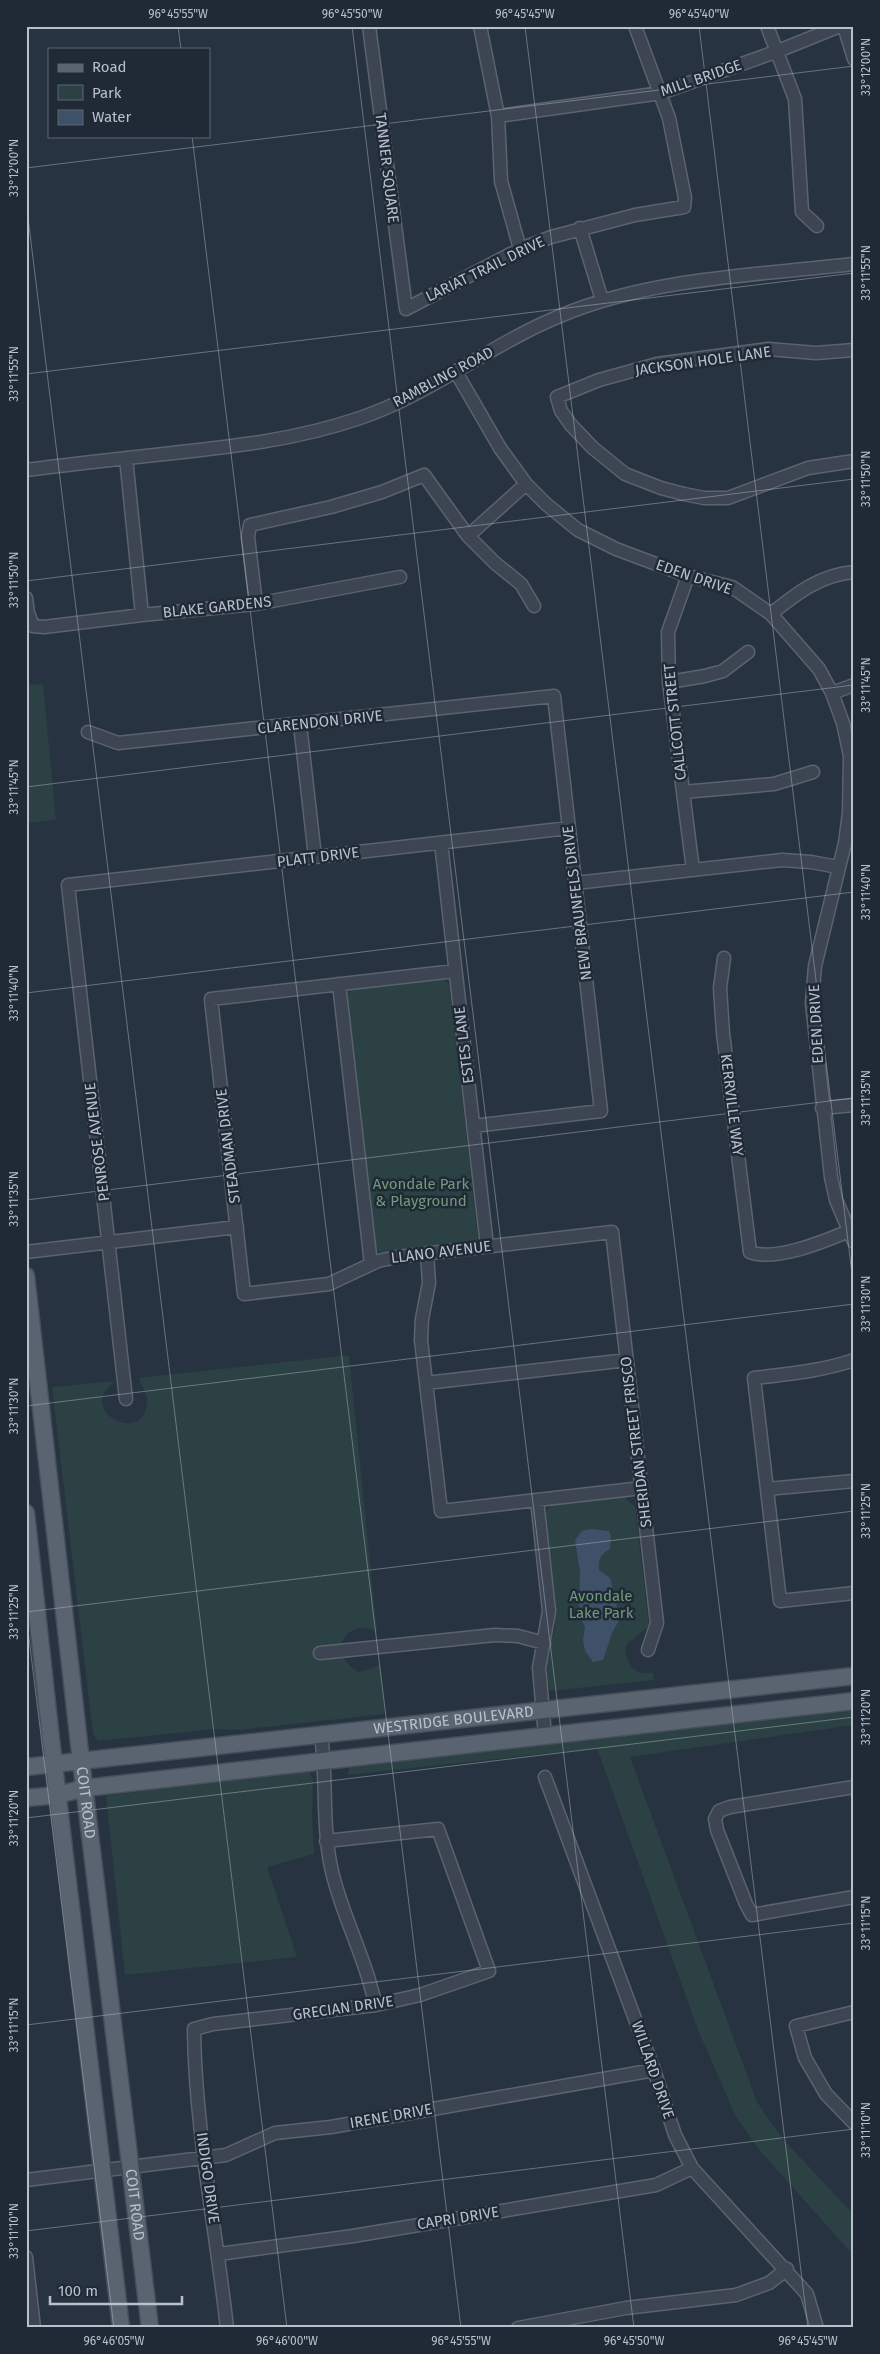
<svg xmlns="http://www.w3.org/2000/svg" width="880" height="2354" viewBox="0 0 880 2354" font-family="'Fira Sans',sans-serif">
	<rect width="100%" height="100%" fill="#283341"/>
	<path fill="#2b4143" d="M43 684 56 820 26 823V685Z
		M442 978 449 984 478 1239 473 1242 380 1253 375 1248 347 995 352 989Z
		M349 1355 377 1632C349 1616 324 1651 358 1672L371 1669 380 1664 385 1714 238 1730 215 1729 98 1741 93 1734 52 1387 115 1381C112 1384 106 1388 104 1393 92 1419 143 1440 147 1404 149 1395 141 1387 139 1378Z
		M625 1497 635 1507 649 1626 626 1645 625 1653 632 1668 641 1673H653L654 1680 550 1691 547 1681V1657L555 1629V1598L544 1514 551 1506Z
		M854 1706V1725L630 1757 757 2102 781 2137 854 2215V2256L761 2152 735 2115 698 2030 597 1748 347 1775 351 1763Z
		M303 1770 309 1771 313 1779 312 1815 314 1854 267 1867 297 1957 125 1975 106 1796Z"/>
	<path fill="#3f5069" d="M591 1529 609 1531 611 1536 610 1549C601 1554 598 1559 599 1570L610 1578 620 1619 612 1633 603 1660 593 1662 585 1651 583 1640 585 1627 579 1614 580 1572 575 1540 582 1531Z"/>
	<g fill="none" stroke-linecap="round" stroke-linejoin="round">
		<g stroke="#5a636e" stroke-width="15">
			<path id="minor" d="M369 26 406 309 520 249 551 237 635 215 684 207 685 198 669 118 635 26
				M480 26 498 116 501 181 520 249
				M767 26 795 99 802 212 817 226
				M844 26 854 59
				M498 116 661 93 778 51 840 26
				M580 228 602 300
				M854 350 816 353 768 349 657 364 599 380 557 397 561 411 571 425 593 448 625 474 661 488 684 494 704 498H728L808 468 854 461
				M456 372 500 448 526 484 546 504 578 530 616 549 688 576 732 587 771 614 819 669 832 693 843 723 850 756 849 813 845 843 815 966 812 1003 831 1177 836 1200 854 1242
				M126 458 142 615
				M26 470C72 464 118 459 164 454 230 447 296 440 360 418 431 394 491 344 560 316 650 278 758 275 854 264
				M468 536 526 484
				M688 576 668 632 669 682 693 870
				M26 598 28 613 33 626 44 627 142 615 256 604 400 577
				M256 604 248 537 250 525 331 507 382 492 424 475 468 536 495 563 521 584 534 606
				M771 614C797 593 820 575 854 572
				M669 682 705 676 723 671 748 652
				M832 693 854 685
				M300 724 315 857
				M88 732 118 743 554 696 601 1111 473 1126
				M683 792 774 784 813 772
				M441 843 487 1246
				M575 883 782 860 811 862 838 867
				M724 958 720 988 723 1033 750 1252C775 1262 825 1241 849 1231
				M455 971 211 999 244 1294 329 1284 378 1261 397 1257 612 1232 657 1623 648 1650
				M339 984 371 1264
				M822 1108 854 1105
				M26 1252 237 1227
				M427 1253 429 1283 422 1319 421 1340 441 1511 642 1488
				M854 1360C822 1371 788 1374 754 1378L780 1601 854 1593
				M426 1383 627 1360
				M126 1399 68 885 569 828
				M767 1489 854 1481
				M537 1500 549 1611 539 1668 545 1736
				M320 1653 495 1635 518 1636 544 1643
				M321 1734C327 1778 322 1824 331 1867 338 1901 353 1932 364 1965 369 1978 372 1992 376 2005
				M545 1777 654 2070 675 2135 692 2168 807 2294 817 2328
				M854 1787 730 1807 719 1811 715 1819 717 1830 746 1904 752 1915 854 1897
				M854 2012 796 2026 805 2058 826 2094 854 2123
				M26 2180 226 2155 275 2133 331 2127 654 2070
				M219 2254 353 2236 656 2185 692 2168
				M26 2257 34 2328
				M227 2328C216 2228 195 2129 194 2029L213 2024 376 2005 420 1995 489 1971 438 1829 326 1841
				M518 2328 626 2308 736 2295 769 2283 787 2269"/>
		</g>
		<g stroke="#464e5a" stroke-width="19">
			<g id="major">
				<path id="s1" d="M26 1276 81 1761 150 2328"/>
				<path d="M26 1513 52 1748 121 2328"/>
				<path id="s2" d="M26 1767 854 1676"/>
				<path d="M26 1798 58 1795 85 1788 854 1701"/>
			</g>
		</g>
		<use href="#minor" stroke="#3c4551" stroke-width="12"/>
		<use href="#major" stroke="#5a6471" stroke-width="16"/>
	</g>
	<path fill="none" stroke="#b9c0cb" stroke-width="1" stroke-opacity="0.45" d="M178 26 181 49M352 26 634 2328M525 26 808 2328M699 26 854 1290M192 136 461 2328M26 168 854 66M26 201 287 2328M26 374 854 273M26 581 854 479M26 787 854 685M26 993 854 892M26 1200 854 1098M26 1406 854 1304M26 1612 854 1511M26 1614 114 2328M26 1818 854 1717M26 2025 854 1923M26 2231 854 2129"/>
	<g text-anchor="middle" stroke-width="5" stroke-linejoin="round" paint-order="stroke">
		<g font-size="15" fill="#b9c0cb" stroke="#202a36">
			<text transform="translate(701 78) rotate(-19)" y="5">MILL BRIDGE</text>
			<text transform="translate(387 168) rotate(83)" y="5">TANNER SQUARE</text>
			<text transform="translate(485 269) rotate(-26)" y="5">LARIAT TRAIL DRIVE</text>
			<text transform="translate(703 361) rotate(-8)" y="5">JACKSON HOLE LANE</text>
			<text transform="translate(443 377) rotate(-28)" y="5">RAMBLING ROAD</text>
			<text transform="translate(694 577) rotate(19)" y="5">EDEN DRIVE</text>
			<text transform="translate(217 607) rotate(-6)" y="5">BLAKE GARDENS</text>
			<text transform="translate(320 722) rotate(-6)" y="5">CLARENDON DRIVE</text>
			<text transform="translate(675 722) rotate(-96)" y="5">CALLCOTT STREET</text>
			<text transform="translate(318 857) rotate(-7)" y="5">PLATT DRIVE</text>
			<text transform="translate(577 903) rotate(-97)" y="5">NEW BRAUNFELS DRIVE</text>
			<text transform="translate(816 1024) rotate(-93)" y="5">EDEN DRIVE</text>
			<text transform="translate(464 1045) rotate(-97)" y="5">ESTES LANE</text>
			<text transform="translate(732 1105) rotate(83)" y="5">KERRVILLE WAY</text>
			<text transform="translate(97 1142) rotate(-97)" y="5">PENROSE AVENUE</text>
			<text transform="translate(228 1146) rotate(-97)" y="5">STEADMAN DRIVE</text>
			<text transform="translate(441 1252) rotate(-7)" y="5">LLANO AVENUE</text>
			<text transform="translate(636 1442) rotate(-97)" y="5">SHERIDAN STREET FRISCO</text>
			<text dy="5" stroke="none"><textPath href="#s2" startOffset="430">WESTRIDGE BOULEVARD</textPath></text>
			<text dy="5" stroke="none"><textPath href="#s1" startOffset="530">COIT ROAD</textPath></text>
			<text transform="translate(343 2008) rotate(-8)" y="5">GRECIAN DRIVE</text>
			<text transform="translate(653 2070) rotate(71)" y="5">WILLARD DRIVE</text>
			<text transform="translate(391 2116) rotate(-10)" y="5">IRENE DRIVE</text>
			<text transform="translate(208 2178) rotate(82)" y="5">INDIGO DRIVE</text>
			<text dy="5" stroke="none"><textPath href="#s1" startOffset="935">COIT ROAD</textPath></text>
			<text transform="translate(458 2218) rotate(-9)" y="5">CAPRI DRIVE</text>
		</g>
		<g font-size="15" fill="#719b7a" stroke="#202a36">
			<text x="421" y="1189">Avondale Park<tspan x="421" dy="17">&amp; Playground</tspan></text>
			<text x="601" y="1601">Avondale<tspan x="601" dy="17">Lake Park</tspan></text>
		</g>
	</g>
	<rect width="880" height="2354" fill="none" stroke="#202a36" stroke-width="55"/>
	<rect x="48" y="48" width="162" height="90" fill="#202a36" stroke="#5d6672"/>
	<rect x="58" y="64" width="25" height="8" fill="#5a6471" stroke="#5d6672"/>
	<text x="92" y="72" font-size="15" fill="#b9c0cb">Road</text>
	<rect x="58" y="85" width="25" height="15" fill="#2b4143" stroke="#5d6672"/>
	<text x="92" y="98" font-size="15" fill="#b9c0cb">Park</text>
	<rect x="58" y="110" width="25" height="15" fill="#3f5069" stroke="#5d6672"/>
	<text x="92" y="122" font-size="15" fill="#b9c0cb">Water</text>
	<path d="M50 2296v8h132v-8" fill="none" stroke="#b9c0cb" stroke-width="2.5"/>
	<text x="58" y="2296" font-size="15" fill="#b9c0cb" stroke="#202a36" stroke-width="4" paint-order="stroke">100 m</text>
	<rect x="28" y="28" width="824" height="2298" fill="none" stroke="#b9c0cb" stroke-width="2"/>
	<g font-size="12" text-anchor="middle" fill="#b9c0cb">
		<text x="178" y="18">96°45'55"W</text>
		<text x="352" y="18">96°45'50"W</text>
		<text x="525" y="18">96°45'45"W</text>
		<text x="699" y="18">96°45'40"W</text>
		<text transform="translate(866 67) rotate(-90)" y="4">33°12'00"N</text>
		<text transform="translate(14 168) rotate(-90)" y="4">33°12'00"N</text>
		<text transform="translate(866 273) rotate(-90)" y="4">33°11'55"N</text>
		<text transform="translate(14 374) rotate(-90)" y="4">33°11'55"N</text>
		<text transform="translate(866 479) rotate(-90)" y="4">33°11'50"N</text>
		<text transform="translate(14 580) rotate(-90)" y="4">33°11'50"N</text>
		<text transform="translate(866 685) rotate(-90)" y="4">33°11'45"N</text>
		<text transform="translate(14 787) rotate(-90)" y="4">33°11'45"N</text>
		<text transform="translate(866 892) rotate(-90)" y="4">33°11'40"N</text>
		<text transform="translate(14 993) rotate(-90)" y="4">33°11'40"N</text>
		<text transform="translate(866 1098) rotate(-90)" y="4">33°11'35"N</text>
		<text transform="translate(14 1199) rotate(-90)" y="4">33°11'35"N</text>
		<text transform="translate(866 1304) rotate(-90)" y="4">33°11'30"N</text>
		<text transform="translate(14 1406) rotate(-90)" y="4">33°11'30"N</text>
		<text transform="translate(866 1511) rotate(-90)" y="4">33°11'25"N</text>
		<text transform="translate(14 1612) rotate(-90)" y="4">33°11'25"N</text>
		<text transform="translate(866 1717) rotate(-90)" y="4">33°11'20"N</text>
		<text transform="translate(14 1818) rotate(-90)" y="4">33°11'20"N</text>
		<text transform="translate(866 1923) rotate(-90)" y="4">33°11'15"N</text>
		<text transform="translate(14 2025) rotate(-90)" y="4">33°11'15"N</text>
		<text transform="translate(866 2130) rotate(-90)" y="4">33°11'10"N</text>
		<text transform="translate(14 2231) rotate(-90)" y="4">33°11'10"N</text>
		<text x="114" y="2345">96°46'05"W</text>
		<text x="287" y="2345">96°46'00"W</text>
		<text x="461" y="2345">96°45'55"W</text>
		<text x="634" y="2345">96°45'50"W</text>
		<text x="808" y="2345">96°45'45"W</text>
	</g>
</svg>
